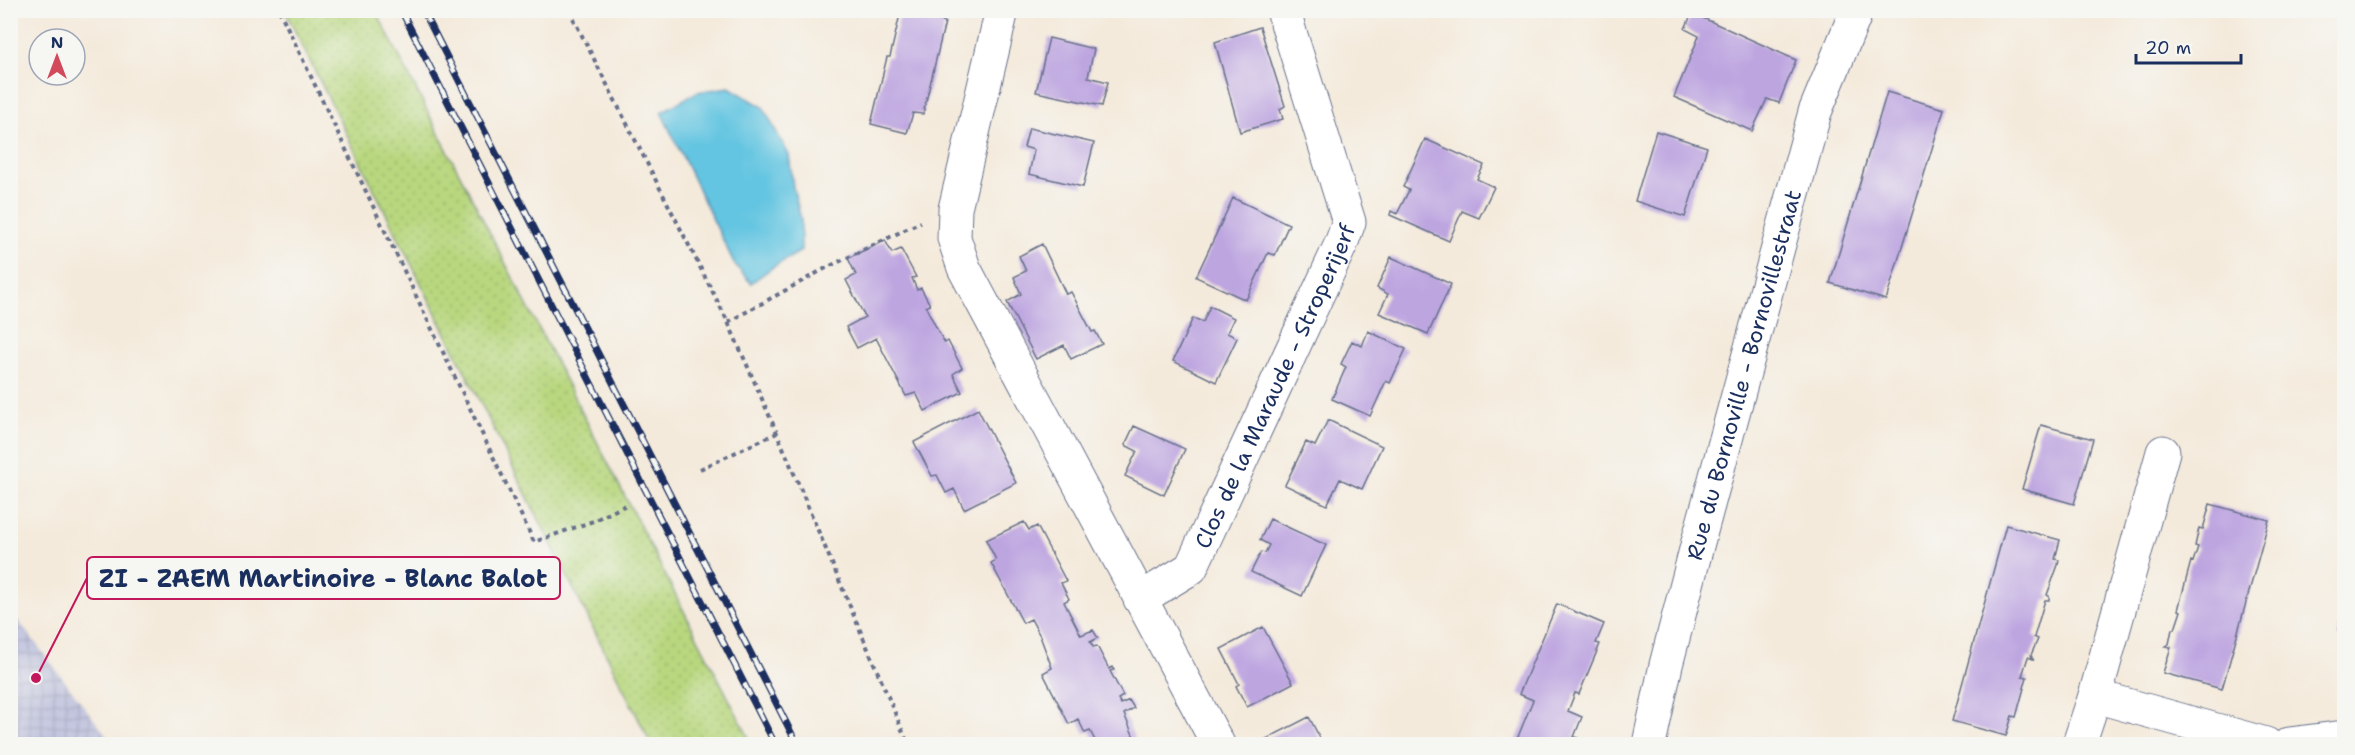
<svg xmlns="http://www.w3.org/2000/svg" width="2355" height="755" viewBox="0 0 2355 755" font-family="'Shantell Sans',sans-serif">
	<defs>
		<pattern id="industrial-grid" width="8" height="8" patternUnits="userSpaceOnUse" patternTransform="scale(1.5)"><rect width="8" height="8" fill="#bfc2dd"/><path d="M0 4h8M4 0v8" fill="none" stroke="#a4a7c0"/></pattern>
		<pattern id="grass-dots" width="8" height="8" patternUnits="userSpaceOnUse" patternTransform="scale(1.5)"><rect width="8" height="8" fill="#b8d77e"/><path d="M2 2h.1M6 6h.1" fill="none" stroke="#9eb96f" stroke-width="1.8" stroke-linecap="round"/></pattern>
	</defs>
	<rect width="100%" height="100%" fill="#f6f6f2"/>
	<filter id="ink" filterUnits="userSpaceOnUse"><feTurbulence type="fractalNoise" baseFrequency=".0167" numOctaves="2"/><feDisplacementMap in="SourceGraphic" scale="12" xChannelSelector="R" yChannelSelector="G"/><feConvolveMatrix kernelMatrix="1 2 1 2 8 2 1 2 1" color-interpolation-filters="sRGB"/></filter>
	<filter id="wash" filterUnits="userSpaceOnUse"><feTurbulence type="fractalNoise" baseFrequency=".008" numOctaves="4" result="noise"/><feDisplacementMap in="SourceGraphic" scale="24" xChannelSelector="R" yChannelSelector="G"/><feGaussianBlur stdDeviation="1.35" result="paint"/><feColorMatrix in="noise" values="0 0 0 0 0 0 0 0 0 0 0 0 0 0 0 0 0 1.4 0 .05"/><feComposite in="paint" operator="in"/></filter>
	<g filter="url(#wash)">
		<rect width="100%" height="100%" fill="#f4eadb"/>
		<path fill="url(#industrial-grid)" d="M10 611H11L113 744H11Z"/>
		<path fill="url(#grass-dots)" stroke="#6a836e" stroke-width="1.5" d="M285 11H376L752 744H651Z"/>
		<path fill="#63c5e1" stroke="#3f7aa0" stroke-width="1.5" d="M729 87 763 107 789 155 793 187 801 219V251L773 267 751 283 735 265 661 112 697 92Z"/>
		<g id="blocks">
			<path fill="#bda5e0" d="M901 10H936L934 19 945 22 923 114 913 113 907 133 871 124 887 57H890Z
				M1692 13 1796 60 1779 103 1767 99 1752 131 1674 97 1699 36 1685 29Z
				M1260 27 1285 106 1280 109 1283 119 1240 132 1215 42Z
				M1049 38 1094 49 1088 77 1108 82 1102 106 1036 92Z
				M1887 92 1944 109 1886 300 1830 283Z
				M1029 128 1094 143 1083 187 1029 174 1034 150 1024 147Z
				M1656 131 1707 147 1685 217 1635 201Z
				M1425 139 1484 165 1477 179 1494 187 1479 218 1462 211 1449 241 1390 215 1391 211 1397 214 1409 190 1403 187Z
				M1233 198 1289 224 1275 255 1268 253 1246 300 1196 277Z
				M885 240 892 253 901 249 916 277 912 278 917 290 921 288 930 305 926 307 939 333 945 343 948 341 962 368 953 374 962 392 925 411 916 393 906 396 876 338 857 348 846 327 865 317 846 280 856 275 848 258Z
				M1042 244 1066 294 1071 292 1092 332 1095 331 1102 344 1071 359 1064 345 1036 359 1007 302 1021 294 1014 277 1026 271 1019 256Z
				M1391 257 1451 284 1428 334 1379 313 1388 294 1377 288Z
				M1210 306 1234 318 1227 333 1237 338 1216 382 1173 361 1193 318 1203 322Z
				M1368 331 1406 349 1390 383 1386 381 1370 416 1332 399 1346 367 1341 364 1352 341 1362 346Z
				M978 409 1016 483 964 509 954 489 946 493 937 475 932 476 914 442Z
				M1328 420 1382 446 1362 489 1340 479 1327 505 1285 485 1306 442 1315 446Z
				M2041 425 2093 439 2074 504 2022 489Z
				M1134 426 1185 449 1164 495 1125 476 1137 451 1125 445Z
				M2210 504 2269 520 2222 689 2163 673 2171 647 2166 646 2169 644 2172 629H2175L2181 611 2178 610 2191 561 2193 562 2198 547 2195 546 2199 528 2203 529Z
				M1270 519 1326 545 1302 596 1251 572 1261 552 1265 553 1269 545 1260 540Z
				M1024 522 1029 530 1037 526 1066 581 1061 583 1069 599 1064 602 1081 635 1093 630 1098 638 1090 642 1093 647 1097 646 1109 669 1113 667 1114 670 1110 671 1123 696 1118 699 1121 704 1129 700 1134 708 1124 714 1137 744H1097L1090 731 1085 733 1078 719 1069 724 1043 673 1052 668 1040 636 1031 619 1023 623 991 563 996 560 986 540Z
				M2006 525 2060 540 2055 559 2059 560 2058 565 2047 595 2049 596V600H2045L2034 637 2038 639 2031 655 2033 659 2028 657 2022 676 2027 677 2016 717 2012 716 2006 736 1952 721Z
				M1557 604 1604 624 1596 643 1600 644 1579 694 1575 693 1568 711 1582 717 1574 737 1578 738 1575 744H1515L1533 700 1519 694Z
				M1263 627 1293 683 1247 707 1236 686 1239 684 1221 649Z
				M2344 627V657H2343L2338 628Z
				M1309 717 1323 744H1266L1264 740Z"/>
		</g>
	</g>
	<g filter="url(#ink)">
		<use href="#blocks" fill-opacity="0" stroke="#67708a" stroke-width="1.5"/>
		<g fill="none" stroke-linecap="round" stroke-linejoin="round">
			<g stroke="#67708a" stroke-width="35">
				<g id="minor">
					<path d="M1002 10 955 209 954 238 964 268 1218 744"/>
					<path id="s1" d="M1140 599 1191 568 1341 244 1349 222 1283 10"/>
					<path d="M2095 696 2266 744"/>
					<path id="s2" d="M1649 744 1666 665 1698 542 1815 112 1857 10"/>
					<path d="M2079 744 2095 696 2163 452"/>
					<path d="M2289 744 2344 737"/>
				</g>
			</g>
			<path stroke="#67708a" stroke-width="4" stroke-dasharray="4.5 4.5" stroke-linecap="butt" d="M279 10 534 542 593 521 626 505
				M569 10 728 322 777 433 908 744
				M728 322 826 268 921 222
				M700 469 777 433"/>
			<use href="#minor" stroke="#fff" stroke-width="33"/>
			<g stroke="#1b2f5e" stroke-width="7">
				<path id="rail" d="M401 10 775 744
					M423 10 797 744"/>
			</g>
			<use href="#rail" stroke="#f6f6f2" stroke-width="4.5" stroke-dasharray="14" stroke-linecap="butt"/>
		</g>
	</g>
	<g text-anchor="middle" stroke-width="4.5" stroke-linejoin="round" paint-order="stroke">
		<g font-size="22" fill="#1b2f5e" stroke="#f6f6f2">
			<text dy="8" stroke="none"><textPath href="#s2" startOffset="381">Rue du Bornoville - Bornovillestraat</textPath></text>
			<text dy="8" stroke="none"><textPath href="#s1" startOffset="260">Clos de la Maraude - Stroperijerf</textPath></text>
		</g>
	</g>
	<path fill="none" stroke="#c2185b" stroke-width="2" d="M36 678L87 578"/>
	<circle fill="#c2185b" stroke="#f6f6f2" stroke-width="2" cx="36" cy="678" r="6"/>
	<rect fill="#f6f6f2" stroke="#c2185b" stroke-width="2" x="87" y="557" width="473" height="42" rx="6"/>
	<g font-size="24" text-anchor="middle" font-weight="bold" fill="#1b2f5e">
		<text x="323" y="587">ZI - ZAEM Martinoire - Blanc Balot</text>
	</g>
	<rect width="2355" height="755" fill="none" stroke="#f6f6f2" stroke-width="36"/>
	<g transform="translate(57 57)"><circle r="28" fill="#f6f6f2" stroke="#9ea6b7" stroke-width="1.5"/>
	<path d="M0-4.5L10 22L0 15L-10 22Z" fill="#d1495b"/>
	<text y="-9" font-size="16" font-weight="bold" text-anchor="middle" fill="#1b2f5e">N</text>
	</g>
	<path d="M2136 54v9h105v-9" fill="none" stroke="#1b2f5e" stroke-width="3"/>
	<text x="2145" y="54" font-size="18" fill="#1b2f5e" stroke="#f6f6f2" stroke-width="4.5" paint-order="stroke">20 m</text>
</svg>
